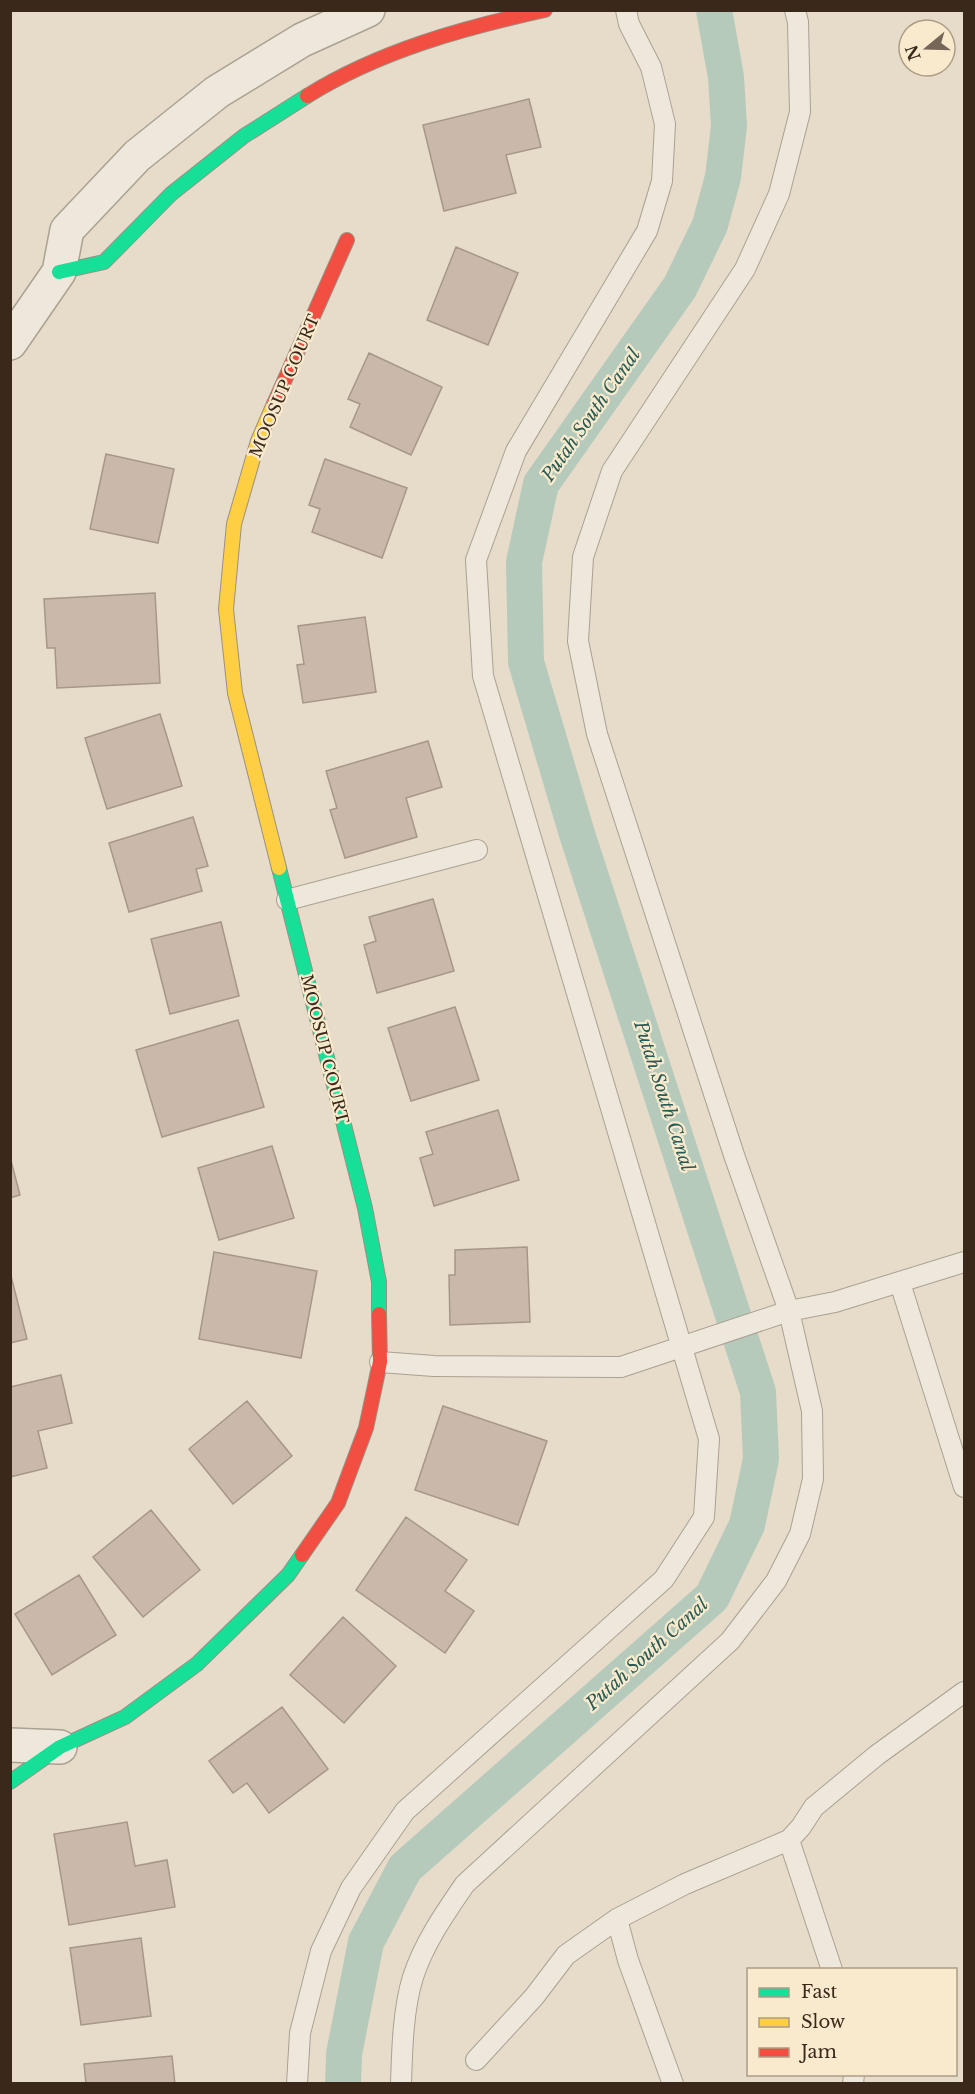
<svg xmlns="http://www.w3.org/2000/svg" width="975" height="2094" viewBox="0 0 975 2094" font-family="'Libre Baskerville',serif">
	<rect width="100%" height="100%" fill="#e6dcc9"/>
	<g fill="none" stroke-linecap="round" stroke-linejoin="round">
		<path stroke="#b6cabc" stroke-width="36" d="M343 2084 344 2054 366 1942 405 1868 712 1597 747 1525 761 1459 758 1392 577 834 526 662 524 562 541 484 680 287 710 225 723 177 729 126 726 77 714 10"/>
	</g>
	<path fill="#cab9aa" stroke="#a69789" stroke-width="1.5" d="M529 99 541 147 506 155 516 193 444 211 423 125Z
		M456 247 518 273 488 345 427 320Z
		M369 353 442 387 411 455 350 427 360 404 348 399Z
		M106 454 174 469 158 543 90 529Z
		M325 459 407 488 382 558 312 532 320 509 309 505Z
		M155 593 160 683 57 688 55 648H47L44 599Z
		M365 617 376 692 303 703 297 665 304 664 298 626Z
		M160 714 182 786 107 809 85 738Z
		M428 741 442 787 406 798 417 837 345 858 330 810 337 808 326 771Z
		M193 817 208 866 196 869 202 891 129 912 109 843Z
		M433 899 454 971 377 993 364 945 376 941 369 917Z
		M221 922 239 996 170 1014 151 939Z
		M455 1007 479 1080 411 1101 388 1028Z
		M238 1020 264 1107 162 1137 136 1050Z
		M498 1110 519 1180 434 1206 420 1158 433 1154 426 1132Z
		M272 1146 294 1218 219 1240 198 1168Z
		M10 1157 20 1195 10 1198Z
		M527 1247 530 1322 450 1325 449 1275H455V1250Z
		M214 1252 317 1271 301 1358 199 1339Z
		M10 1272 27 1339 10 1343Z
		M61 1375 72 1423 38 1431 47 1468 10 1477V1387Z
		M247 1401 292 1456 233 1504 189 1449Z
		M443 1406 547 1441 518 1525 415 1490Z
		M151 1510 200 1570 143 1617 93 1557Z
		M406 1517 467 1560 445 1591 474 1611 445 1653 356 1590Z
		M79 1575 116 1635 52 1675 15 1614Z
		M343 1617 396 1666 344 1723 290 1675Z
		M282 1707 328 1769 269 1813 247 1783 233 1793 209 1761Z
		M127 1822 135 1866 167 1860 175 1907 69 1925 54 1834Z
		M141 1938 151 2016 81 2025 70 1948Z
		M172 2056 175 2084H86L84 2064Z"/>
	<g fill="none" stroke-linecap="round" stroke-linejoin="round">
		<g stroke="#aba193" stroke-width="22">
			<path id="lane" d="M287 900 477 850
				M900 1283 964 1487
				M380 1362 434 1366 621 1367 789 1311 835 1302 964 1262
				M789 1840 832 1970
				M617 1919 628 1960 673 2084
				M476 2060 534 1997 566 1955 617 1919 685 1884 789 1840 801 1827 814 1807 877 1755 964 1692
				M297 2084 300 2033 321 1951 351 1888 405 1811 664 1579 704 1517 709 1439 483 676 476 560 516 451 647 231 662 181 665 124 651 67 629 24 626 10
				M401 2084C402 2050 403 2009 413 1977 424 1943 445 1913 465 1884L730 1641 776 1581 800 1534 813 1479 812 1411 789 1311 734 1155 597 734 578 641 583 557 612 471 745 269 779 194 800 112 798 22 795 10
				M853 2084 854 2074"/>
		</g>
		<g stroke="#aba193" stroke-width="36">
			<path id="street" d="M10 343 59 272 67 230 137 156 217 92 302 40 368 10
				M10 1745 60 1747"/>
		</g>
		<g stroke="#9a9083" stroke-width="16">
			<path id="fast" d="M59 272 104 262 171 194 244 136 307 96
				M279 868 365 1208 379 1282V1314
				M10 1782 60 1747 125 1717 197 1664 288 1575 302 1555"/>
		</g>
		<g stroke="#9a9083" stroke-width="16">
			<path id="slow" d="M274 404 258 441 234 524 226 609 235 693 279 868"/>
		</g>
		<g stroke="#9a9083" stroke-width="16">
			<path id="jam" d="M307 96C379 51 463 28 545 10
				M274 404 347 240
				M302 1555 338 1503 366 1428 380 1362 379 1314"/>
		</g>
		<use href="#lane" stroke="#ede7dc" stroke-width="20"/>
		<use href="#street" stroke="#ede7dc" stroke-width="33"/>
		<use href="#fast" stroke="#16e098" stroke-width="14"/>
		<use href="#slow" stroke="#ffcf43" stroke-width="14"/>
		<use href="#jam" stroke="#f24e42" stroke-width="14"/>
	</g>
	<g text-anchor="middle" stroke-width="4.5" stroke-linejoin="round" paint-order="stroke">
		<g font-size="16" fill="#3a281b" stroke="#f9eace">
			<text transform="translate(284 386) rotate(-67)" y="6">MOOSUP COURT</text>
			<text transform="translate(325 1049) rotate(76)" y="6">MOOSUP COURT</text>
		</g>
		<g font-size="18" font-style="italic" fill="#285b55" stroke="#f9eace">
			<text transform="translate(591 415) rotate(-55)" y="6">Putah South Canal</text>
			<text transform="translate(664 1096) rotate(72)" y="6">Putah South Canal</text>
			<text transform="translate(647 1654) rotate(-42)" y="6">Putah South Canal</text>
		</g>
	</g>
	<rect width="975" height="2094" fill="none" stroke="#3a281b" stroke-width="24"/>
	<rect x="747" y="1968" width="210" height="108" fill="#f9eace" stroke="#ad9c86" stroke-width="1.5"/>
	<rect x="759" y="1988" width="30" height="9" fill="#16e098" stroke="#ad9c86" stroke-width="1.5"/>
	<text x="801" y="1998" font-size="18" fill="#3a281b">Fast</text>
	<rect x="759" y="2018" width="30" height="9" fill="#ffcf43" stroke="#ad9c86" stroke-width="1.5"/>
	<text x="801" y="2028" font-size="18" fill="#3a281b">Slow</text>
	<rect x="759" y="2048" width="30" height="9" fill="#f24e42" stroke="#ad9c86" stroke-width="1.5"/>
	<text x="801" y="2058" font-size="18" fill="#3a281b">Jam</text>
	<g transform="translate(927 48) rotate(251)"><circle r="28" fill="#f9eace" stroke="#ad9c86" stroke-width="1.5"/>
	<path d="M0-4.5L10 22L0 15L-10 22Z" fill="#766758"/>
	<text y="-9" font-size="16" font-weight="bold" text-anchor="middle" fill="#3a281b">N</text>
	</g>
</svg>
